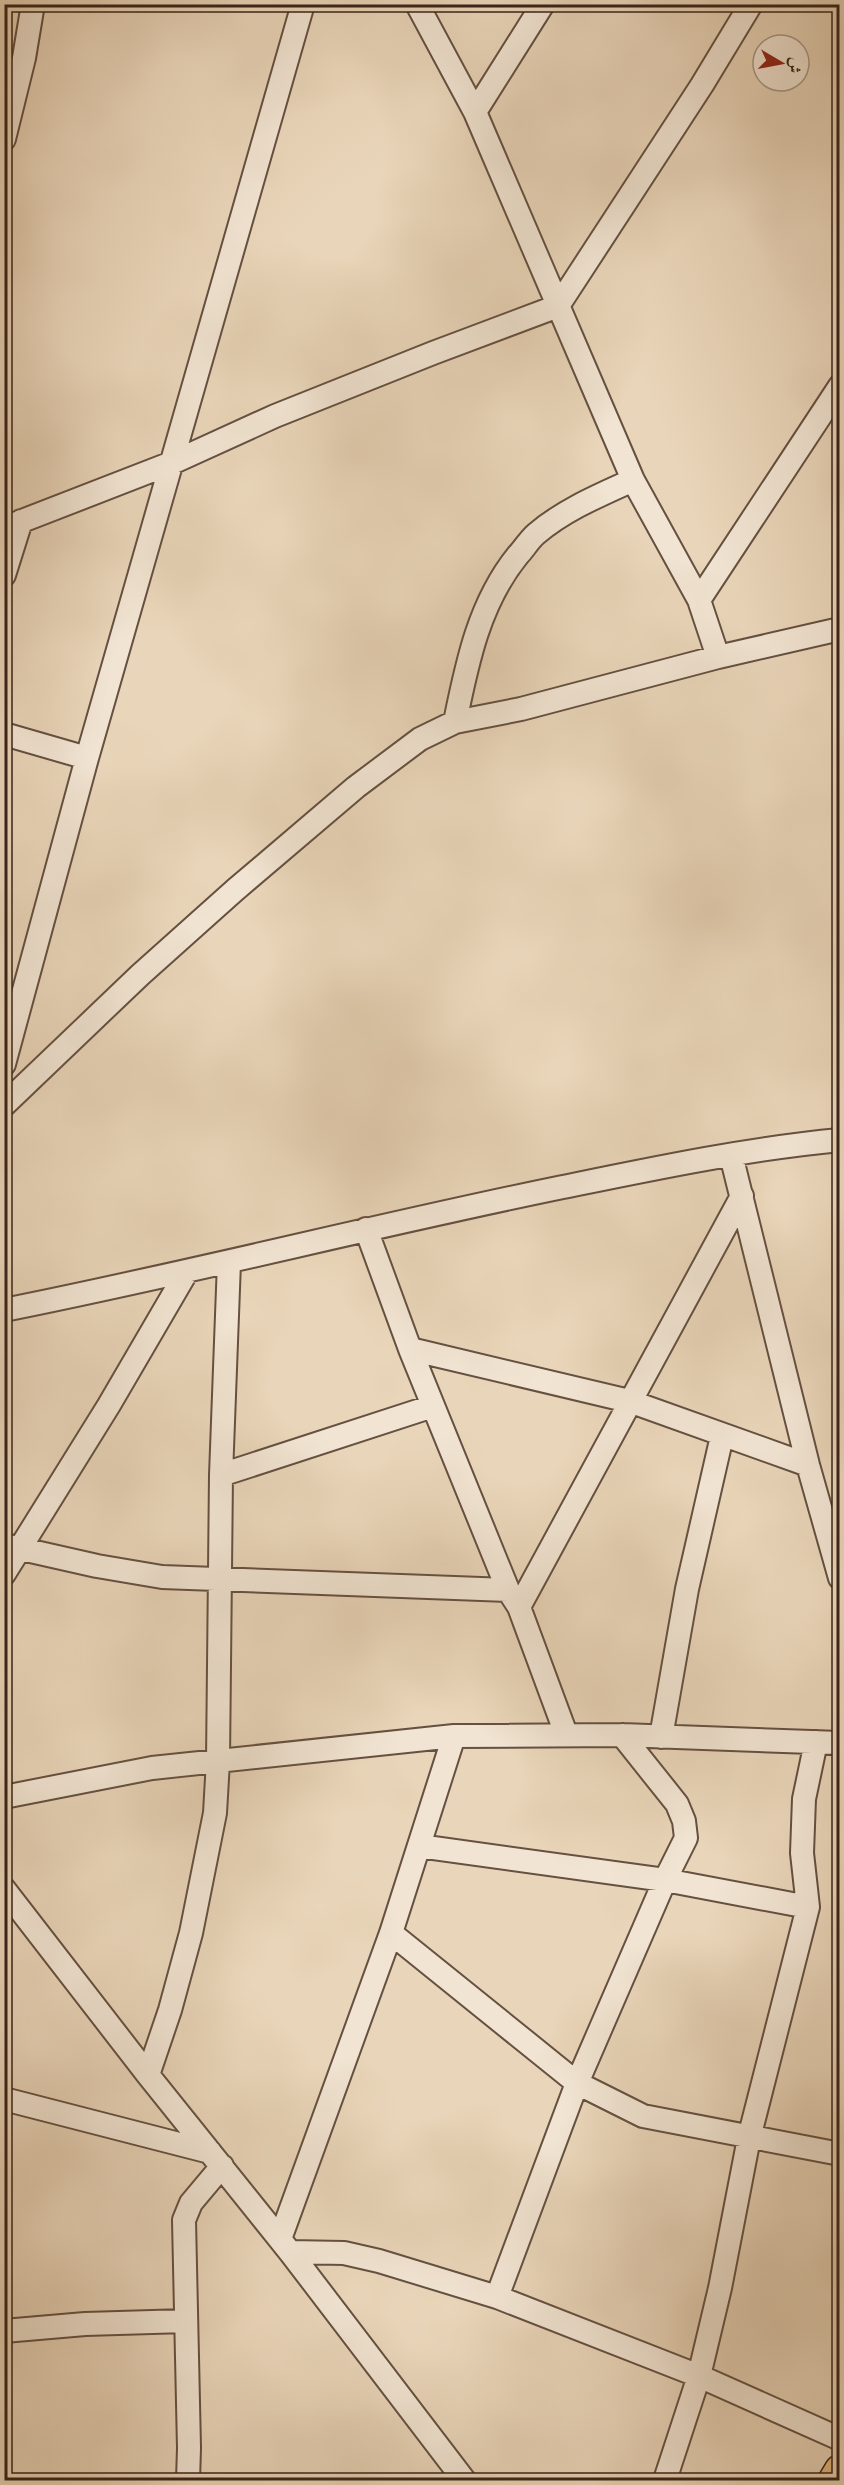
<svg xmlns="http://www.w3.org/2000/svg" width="844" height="2485" viewBox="0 0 844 2485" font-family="'IM FELL Double Pica',Amiri,serif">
	<rect width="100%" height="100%" fill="#e9d5b9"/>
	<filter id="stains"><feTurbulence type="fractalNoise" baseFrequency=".00333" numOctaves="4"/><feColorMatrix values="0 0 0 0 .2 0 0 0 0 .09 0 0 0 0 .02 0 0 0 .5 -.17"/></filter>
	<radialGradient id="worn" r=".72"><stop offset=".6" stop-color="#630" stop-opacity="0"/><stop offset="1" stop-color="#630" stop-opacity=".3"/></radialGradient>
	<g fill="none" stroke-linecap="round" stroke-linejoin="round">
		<g stroke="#655041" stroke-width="26">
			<path id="minor" d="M417 4 475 112 633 480 699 600 718 657
				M475 112 543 4
				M4 139 24 58 33 4
				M4 528 174 462 275 416 433 353 558 306 702 85 751 4
				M4 575 21 521
				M699 600 840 386
				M455 722C467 663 479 603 518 555 524 549 529 540 536 534 564 510 600 495 633 480
				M4 734 87 758
				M4 1064 87 758 303 4
				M4 1105 140 975 235 890 356 787 420 739 455 722 521 709 718 657 840 629
				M731 1155 808 1465 840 1578
				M366 1229 410 1349 508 1590 519 1607 566 1734
				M4 1310C190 1273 373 1226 558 1188 651 1169 745 1149 840 1140
				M410 1349 629 1401 808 1465
				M221 1475 433 1406
				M4 1545 97 1566 162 1577 508 1590
				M4 1574 109 1405 186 1273
				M519 1607 742 1196
				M661 1737 687 1589 722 1436
				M4 1797 152 1768 454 1736 622 1735 840 1743
				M419 1846 665 1880 808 1907
				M4 1889 148 2075 290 2252 464 2480
				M391 1933 577 2083 643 2116 840 2154
				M148 2075 170 2010 191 1933 215 1813 218 1761 221 1475 229 1262
				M4 2099 210 2152
				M280 2239 391 1933 454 1736
				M290 2252 344 2253 379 2261 497 2297 699 2376 840 2439
				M497 2297 577 2083 665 1880 686 1838 684 1821 677 1804 622 1735
				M4 2331 85 2324 186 2321
				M188 2480 189 2448 184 2220 191 2203 222 2166
				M665 2480 699 2376 720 2288 749 2138 808 1907 802 1853 804 1799 816 1742"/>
		</g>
		<g stroke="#392319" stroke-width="33">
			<path id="major" d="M834 2480 840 2470"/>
		</g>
		<use href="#minor" stroke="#f1e4d2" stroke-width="22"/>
		<use href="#major" stroke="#e4ba7c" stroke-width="30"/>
	</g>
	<rect width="844" height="2485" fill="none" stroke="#e9d5b9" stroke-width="24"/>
	<rect x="6" y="6" width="832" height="2473" fill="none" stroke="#392319" stroke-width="3"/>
	<rect x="12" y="12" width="820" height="2461" fill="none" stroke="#392319" stroke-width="1.5"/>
	<g transform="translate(781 63) rotate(100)"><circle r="28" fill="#f1e4d2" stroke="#a79788" stroke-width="1.5"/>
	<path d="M0-4.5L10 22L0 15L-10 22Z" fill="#8f2418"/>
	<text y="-9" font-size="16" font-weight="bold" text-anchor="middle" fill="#392319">ش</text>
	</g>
	<rect width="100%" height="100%" filter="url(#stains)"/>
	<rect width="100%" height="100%" fill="url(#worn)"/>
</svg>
